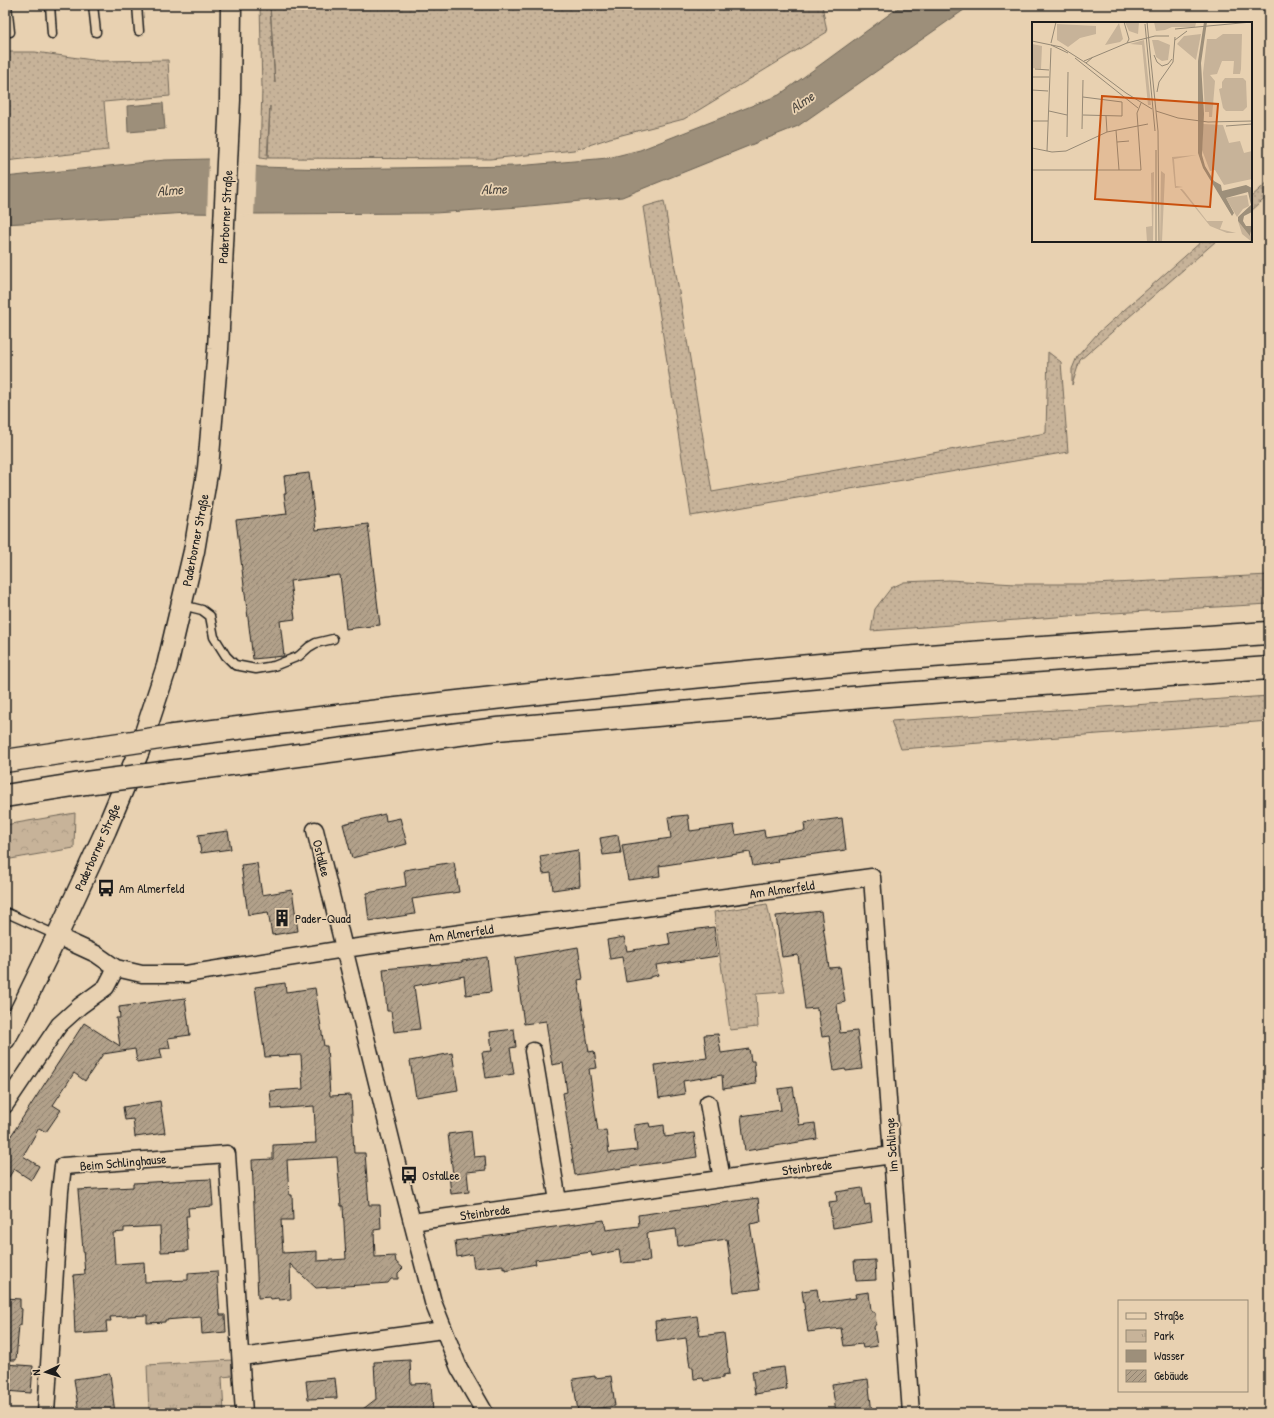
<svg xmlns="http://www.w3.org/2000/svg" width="1274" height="1418" viewBox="0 0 1274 1418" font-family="'Patrick Hand',sans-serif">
	<defs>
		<pattern id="grass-dots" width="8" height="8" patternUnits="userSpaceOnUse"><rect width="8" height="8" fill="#c7b399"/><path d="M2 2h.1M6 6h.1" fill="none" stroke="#aa9983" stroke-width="1.8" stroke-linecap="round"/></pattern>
		<pattern id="forest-crowns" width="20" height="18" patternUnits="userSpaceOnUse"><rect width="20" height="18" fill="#c7b399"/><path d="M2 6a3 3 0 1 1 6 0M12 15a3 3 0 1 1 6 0" fill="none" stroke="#aa9983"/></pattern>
		<pattern id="park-tufts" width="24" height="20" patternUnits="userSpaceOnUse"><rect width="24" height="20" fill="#c7b399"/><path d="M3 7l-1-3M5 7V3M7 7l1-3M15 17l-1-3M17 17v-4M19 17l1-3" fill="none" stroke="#aa9983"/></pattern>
		<pattern id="building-hatch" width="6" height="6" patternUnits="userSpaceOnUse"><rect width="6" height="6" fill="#b2a18a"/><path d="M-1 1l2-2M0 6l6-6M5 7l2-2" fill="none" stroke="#908270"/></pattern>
	</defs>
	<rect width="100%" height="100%" fill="#e8d1b1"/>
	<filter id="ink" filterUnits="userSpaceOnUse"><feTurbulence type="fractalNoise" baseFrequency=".025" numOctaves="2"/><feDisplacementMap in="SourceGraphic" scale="8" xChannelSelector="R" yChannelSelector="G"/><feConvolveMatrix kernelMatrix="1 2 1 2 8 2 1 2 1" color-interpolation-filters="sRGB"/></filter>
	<g filter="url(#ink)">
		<path fill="url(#grass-dots)" stroke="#72685a" d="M260 5H270L275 83 270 5H822L827 32 684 119 610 138 574 150 490 159 268 158 270 106 267 159 260 158 262 88Z
			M5 52H35L100 61 168 60 170 96 104 102 108 150 5 161Z
			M1269 181V195L1251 211V197Z
			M664 201 712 492 1046 433 1048 352 1061 362 1068 452 691 516 643 207Z
			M1202 241H1216L1080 360 1072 385V369L1077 357 1097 334Z
			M1269 575V604L1096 614 871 631 875 609 891 588 904 582 949 580 1015 584H1095Z
			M1269 696V721L901 749 891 721Z
			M767 904 785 992 756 994 758 1027 730 1030 714 912Z"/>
		<path fill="url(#forest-crowns)" stroke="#72685a" d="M75 813 74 848 5 860V825Z"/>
		<path fill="url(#park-tufts)" stroke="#72685a" d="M232 1360V1376L222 1377 224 1413H149L147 1365Z"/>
		<path fill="#9d8f7a" stroke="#696154" d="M902 5H971L798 126 622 197 519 207 435 213 258 214 188 213 5 224V177L165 160 209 159 261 167 328 169 517 166 608 158 640 150 779 95Z
			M163 103 165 129 128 132 127 106Z"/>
		<path fill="#e8d1b1" d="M209 157 256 165 254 216 207 215Z"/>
		<path fill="url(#building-hatch)" stroke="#1c1c1c" fill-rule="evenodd" d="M309 473 316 530 368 524 380 625 346 629 340 575 290 581 295 619 280 621 284 656 253 659 236 520 287 514 284 494H286L284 476Z
			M385 814 386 821 400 818 407 844 352 858 343 824Z
			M688 815 690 831 734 825 736 835 764 830 765 837 805 831 804 823 842 818 846 850 777 859 778 862 753 866 750 852 659 866 660 876 628 880 622 845 671 838 668 817Z
			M228 831 231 849 201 853 198 835Z
			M618 835 621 853 603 855 600 838Z
			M578 850 580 886 553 890 551 873 543 874 540 856Z
			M454 862 459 892 412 899 415 914 369 921 366 896H367V893L406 886 404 870Z
			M257 863 262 895 292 890 298 931 272 935 268 912 248 915 241 865Z
			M821 911 829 968 840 967 845 1002 837 1004 840 1033 857 1031 862 1069 846 1071 845 1069 834 1071 829 1036 822 1037 818 1010 817 1011V1008L805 1009 798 955 782 957 776 916Z
			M714 927 718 956 656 965 658 975 650 977V978L626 982 622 957 610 959 607 940 624 937 627 951 670 944 668 933Z
			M578 947 583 979 578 980 589 1052 594 1051 597 1068 589 1069 598 1131 606 1130 609 1153 637 1150 634 1125 649 1123 650 1127 664 1125 665 1137 694 1133 697 1157 575 1175 563 1093 567 1092 563 1063 552 1065 546 1021 524 1024 515 958Z
			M487 957 491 992 466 995 464 976 414 986 420 1029 394 1032 391 1011H387L383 969 462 962V961Z
			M285 983 286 992 315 988 324 1046H327L330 1096 351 1095 354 1153H365L369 1205H380L381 1229 374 1230 375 1257 395 1256 396 1262 403 1268 398 1273V1279H391L388 1283 375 1284 316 1288 290 1264 291 1299 279 1300 278 1298 271 1299 270 1297 258 1298 252 1160 273 1159V1145L316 1143 314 1106 272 1109 270 1091 303 1089 301 1055 265 1057 255 987ZM337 1157 341 1206H343L346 1259 317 1261V1251L283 1253 281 1220H293L292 1195H289L287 1160Z
			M185 998 190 1035 168 1038 170 1048 160 1049 162 1058 137 1062 135 1049 103 1054 85 1081 74 1073 53 1105 61 1110 46 1132 39 1128 23 1156 39 1166 31 1180 14 1169 5 1183V1145L84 1023 120 1046 116 1018H120L119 1007Z
			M514 1029 516 1047 510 1048 514 1074 486 1078 482 1052 492 1051 490 1032Z
			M718 1034 721 1053 749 1049 751 1061H754L756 1084 723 1089 722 1075 683 1081 685 1094 659 1098 655 1065 707 1058 704 1035Z
			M452 1053 458 1090 416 1097 410 1061Z
			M793 1087 799 1125 815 1123 817 1139 745 1151 741 1116 781 1110 778 1089Z
			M160 1101 165 1133 135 1137 133 1119 125 1120 123 1107Z
			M471 1131 474 1157 485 1156 486 1170 467 1172 469 1192 451 1194 449 1174H453L448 1134Z
			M211 1179 213 1206 188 1208 189 1216H186L188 1251 161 1252 160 1226 124 1228V1232L113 1233 115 1264 144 1262 145 1282 188 1280V1273L217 1271 220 1315H225L226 1332 202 1334 201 1317 165 1320V1322L147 1323V1315L110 1317 111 1321H106L107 1332 75 1334 74 1310H76L73 1275 85 1274 78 1190 133 1187V1183Z
			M862 1188 865 1205 870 1204 872 1222 833 1228 829 1202 837 1201 836 1192Z
			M758 1198 761 1222 750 1224 760 1289 734 1292 727 1239 678 1246 676 1229 647 1233 650 1261 621 1263 619 1250 592 1256 591 1252 535 1260 536 1264 505 1270V1268L503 1269V1265L474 1268 472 1254 457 1257 455 1241 604 1220 606 1230 639 1226 638 1215Z
			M875 1260 876 1280 856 1281 854 1261Z
			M817 1289 819 1303 856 1298 855 1294 869 1292 871 1311 875 1313 876 1324 874 1327 877 1346 863 1348 862 1344 844 1346 841 1328 808 1332 802 1291Z
			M5 1298 20 1299V1308L22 1309 21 1325H19L16 1360H5Z
			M697 1316 700 1336 724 1333 729 1374 723 1375V1378L704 1381 703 1378 694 1379 693 1367H690L686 1338 657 1342 655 1321Z
			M410 1360 411 1384 431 1383 433 1413H358L376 1399 374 1362Z
			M5 1364 33 1366 31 1393 5 1391Z
			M784 1367 787 1389 755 1394 752 1371Z
			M110 1374 115 1413H79L74 1379Z
			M595 1376V1378L611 1376 615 1406 578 1411 573 1379Z
			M335 1378 337 1398 308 1399 306 1381Z
			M868 1379 872 1413H836L832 1384Z"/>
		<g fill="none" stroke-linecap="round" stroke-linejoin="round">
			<g stroke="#1c1c1c" stroke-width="11">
				<path id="service" d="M7 5 10 32
					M50 5 52 34
					M93 5 96 32
					M137 5 139 31
					M182 605 202 610 210 616 214 637 226 656 235 665 256 669 274 666 299 656 309 647 316 643 333 639
					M5 912 56 935"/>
			</g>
			<g stroke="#1c1c1c" stroke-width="19">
				<path id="minor" d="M315 830 400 1176 433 1302 459 1368 485 1413
					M57 936 96 954 116 968 142 974H186L344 949 872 877 892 1155 911 1413
					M533 1051 558 1201
					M708 1103 722 1179
					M5 1105 59 1025 80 1006 106 987 116 968
					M412 1222 892 1155
					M241 1357 443 1330
					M46 1413 60 1191 63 1166 227 1154 244 1413"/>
			</g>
			<g stroke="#1c1c1c" stroke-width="23">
				<path id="tertiary" d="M5 1039 19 1014 57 936 106 830 139 751 167 666 194 551 208 468 218 349 230 100 231 5"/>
			</g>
			<g stroke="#1c1c1c" stroke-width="25">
				<path id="motorway" d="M173 736C403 707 634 681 866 661 1000 650 1135 642 1269 633
					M5 761 100 747
					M162 773 497 729 874 696 1269 668
					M5 796 86 783"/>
			</g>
			<use href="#service" stroke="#e8d1b1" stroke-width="8"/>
			<use href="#minor" stroke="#e8d1b1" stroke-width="16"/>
			<use href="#tertiary" stroke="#e8d1b1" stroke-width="20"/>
			<use href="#motorway" stroke="#e8d1b1" stroke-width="22"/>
			<g stroke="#1c1c1c" stroke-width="25" stroke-linecap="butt">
				<path id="motorway-bridge" d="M100 747 173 736
					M86 783 162 773"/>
			</g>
			<use href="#motorway-bridge" stroke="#e8d1b1" stroke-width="22"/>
		</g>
	</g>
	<defs>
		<g id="bus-bare" transform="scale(1.38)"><path d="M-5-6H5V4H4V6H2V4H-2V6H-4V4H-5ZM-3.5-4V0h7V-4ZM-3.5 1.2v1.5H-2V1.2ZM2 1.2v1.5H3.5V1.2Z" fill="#1c1c1c" stroke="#e8d1b1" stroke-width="2.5" paint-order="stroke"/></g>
		<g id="building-bare" transform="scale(1.38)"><path d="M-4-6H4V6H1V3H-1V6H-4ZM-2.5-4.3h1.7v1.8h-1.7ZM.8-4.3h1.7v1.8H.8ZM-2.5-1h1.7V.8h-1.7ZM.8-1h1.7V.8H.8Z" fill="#1c1c1c" stroke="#e8d1b1" stroke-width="2.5" paint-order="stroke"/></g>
	</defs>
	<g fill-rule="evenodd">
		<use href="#bus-bare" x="106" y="888"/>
		<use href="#building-bare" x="282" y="918"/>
		<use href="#bus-bare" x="409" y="1175"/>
	</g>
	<g text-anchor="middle" stroke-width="3.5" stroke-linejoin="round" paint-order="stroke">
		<g font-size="13" fill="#1c1c1c" stroke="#e8d1b1">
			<text transform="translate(225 217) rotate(-87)" y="5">Paderborner Straße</text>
			<text transform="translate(195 540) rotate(-79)" y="5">Paderborner Straße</text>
			<text transform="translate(97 847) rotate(-66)" y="5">Paderborner Straße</text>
			<text transform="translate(322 858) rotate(76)" y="5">Ostallee</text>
			<text transform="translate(782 889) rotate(-8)" y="5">Am Almerfeld</text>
			<text transform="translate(461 933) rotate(-8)" y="5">Am Almerfeld</text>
			<text transform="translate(891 1145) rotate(-94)" y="5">Im Schlinge</text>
			<text transform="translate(123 1162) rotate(-5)" y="5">Beim Schlinghause</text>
			<text transform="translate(807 1167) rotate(-8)" y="5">Steinbrede</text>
			<text transform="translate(485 1212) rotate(-8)" y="5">Steinbrede</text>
		</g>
		<g font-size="13" fill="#1c1c1c" stroke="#e8d1b1" text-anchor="start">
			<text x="119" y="893">Am Almerfeld</text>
			<text x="295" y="923">Pader-Quad</text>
			<text x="422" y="1180">Ostallee</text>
		</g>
		<g font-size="14" font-style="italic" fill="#49443d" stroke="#e8d1b1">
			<text transform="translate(802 102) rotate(-35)" y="5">Alme</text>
			<text transform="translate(494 189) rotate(-1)" y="5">Alme</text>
			<text transform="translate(170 190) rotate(-4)" y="5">Alme</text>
		</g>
	</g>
	<g transform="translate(1032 22)">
		<rect width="220" height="220" fill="#e8d1b1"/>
		<path d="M122 0H171L164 1 163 5H140L133 8 124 9ZM25 2 64 4V12L48 16 36 25 25 18ZM169 12 164 38 145 22 152 14ZM191 12H210L209 47 208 52H201L202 39H190L185 52 178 53 183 59 180 95H177V90H173L171 51 175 17H184ZM0 22 10 24 9 47 0 46ZM171 102 191 103 197 121 208 119 212 131 220 129V157L192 163 183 148 178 149 170 128ZM165 133 142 137 144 164 151 165 143 166 140 135ZM129 149 133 152 130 220H128ZM122 150 121 220H115L114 205 120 204 119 151ZM148 167H150L152 169 175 199H191L188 207 204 211H195L178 204ZM215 173 217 184 211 187 205 195 194 176Z" fill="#c7b399"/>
		<path d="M93 0H107L106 12 97 9ZM87 1 91 17 88 20 73 23ZM112 18 119 83H116L110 23 98 22ZM120 18H126L138 23 136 38 130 39 124 35ZM206 199 220 215V220L210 212Z" fill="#c7b399"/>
		<path d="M193 56H211L214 59 215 85 211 89H194L191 86 187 67 190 66V60Z" fill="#c7b399"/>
		<path d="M172 0H175L169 41 172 92 170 133 173 144 182 159 189 163 190 169 214 163 220 166V190L212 194 211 199 214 204H220L218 214 206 199V195L219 183 216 170 194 176 202 191 200 194 171 146 166 131V39Z" fill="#9d8f7a"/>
		<path fill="none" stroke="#968975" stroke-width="1" d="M92 0 97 17 95 21M115 0 126 109 127 220M113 2 123 109M143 7 220 0M143 18 155 9M0 19 29 25 54 41 61 35M19 21 24 0M19 23 36 31M122 33 125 40 130 44 136 42 140 37M43 36 106 86M52 39 95 21 123 14H137M54 41 94 71 120 87M3 47 17 48M0 55H17M0 68 16 69M125 70 127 60 141 40 143 15M17 89 35 93M124 89 146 96 176 100 220 99M51 93 90 94V80L51 75M74 94 75 110M0 99H16M194 104 220 102M50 107 51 58M84 108 87 148M35 115 36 50M85 120 97 119M0 126 20 130 34 129 75 110 116 102M124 128V220M15 129 19 26M0 148H109L105 91 109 81"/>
		<path fill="#c9500e" fill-opacity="0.15" stroke="#c9500e" stroke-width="2" d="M70 74 186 82 178 185 63 177Z"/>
		<rect width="220" height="220" fill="none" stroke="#1c1c1c" stroke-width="2"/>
	</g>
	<rect width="1274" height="1418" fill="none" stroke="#e8d1b1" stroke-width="20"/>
	<rect x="10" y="10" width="1254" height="1398" fill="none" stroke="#1c1c1c" stroke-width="1.5" filter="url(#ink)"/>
	<rect x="1118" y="1300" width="130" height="92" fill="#e8d1b1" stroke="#968975"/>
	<rect x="1126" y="1313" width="20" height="6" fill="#e8d1b1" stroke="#968975"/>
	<text x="1154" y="1320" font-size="12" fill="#1c1c1c">Straße</text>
	<rect x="1126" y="1330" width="20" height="12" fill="url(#park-tufts)" stroke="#968975"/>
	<text x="1154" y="1340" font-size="12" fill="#1c1c1c">Park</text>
	<rect x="1126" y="1350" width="20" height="12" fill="#9d8f7a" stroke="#968975"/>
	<text x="1154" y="1360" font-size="12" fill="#1c1c1c">Wasser</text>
	<rect x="1126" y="1370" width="20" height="12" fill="url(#building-hatch)" stroke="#968975"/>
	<text x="1154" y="1380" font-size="12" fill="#1c1c1c">Gebäude</text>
	<g transform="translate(46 1372) rotate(266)" stroke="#e8d1b1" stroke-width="3" paint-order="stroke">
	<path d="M0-3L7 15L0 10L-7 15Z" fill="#1c1c1c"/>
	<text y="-6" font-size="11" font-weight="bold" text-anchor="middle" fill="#1c1c1c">N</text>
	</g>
</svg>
